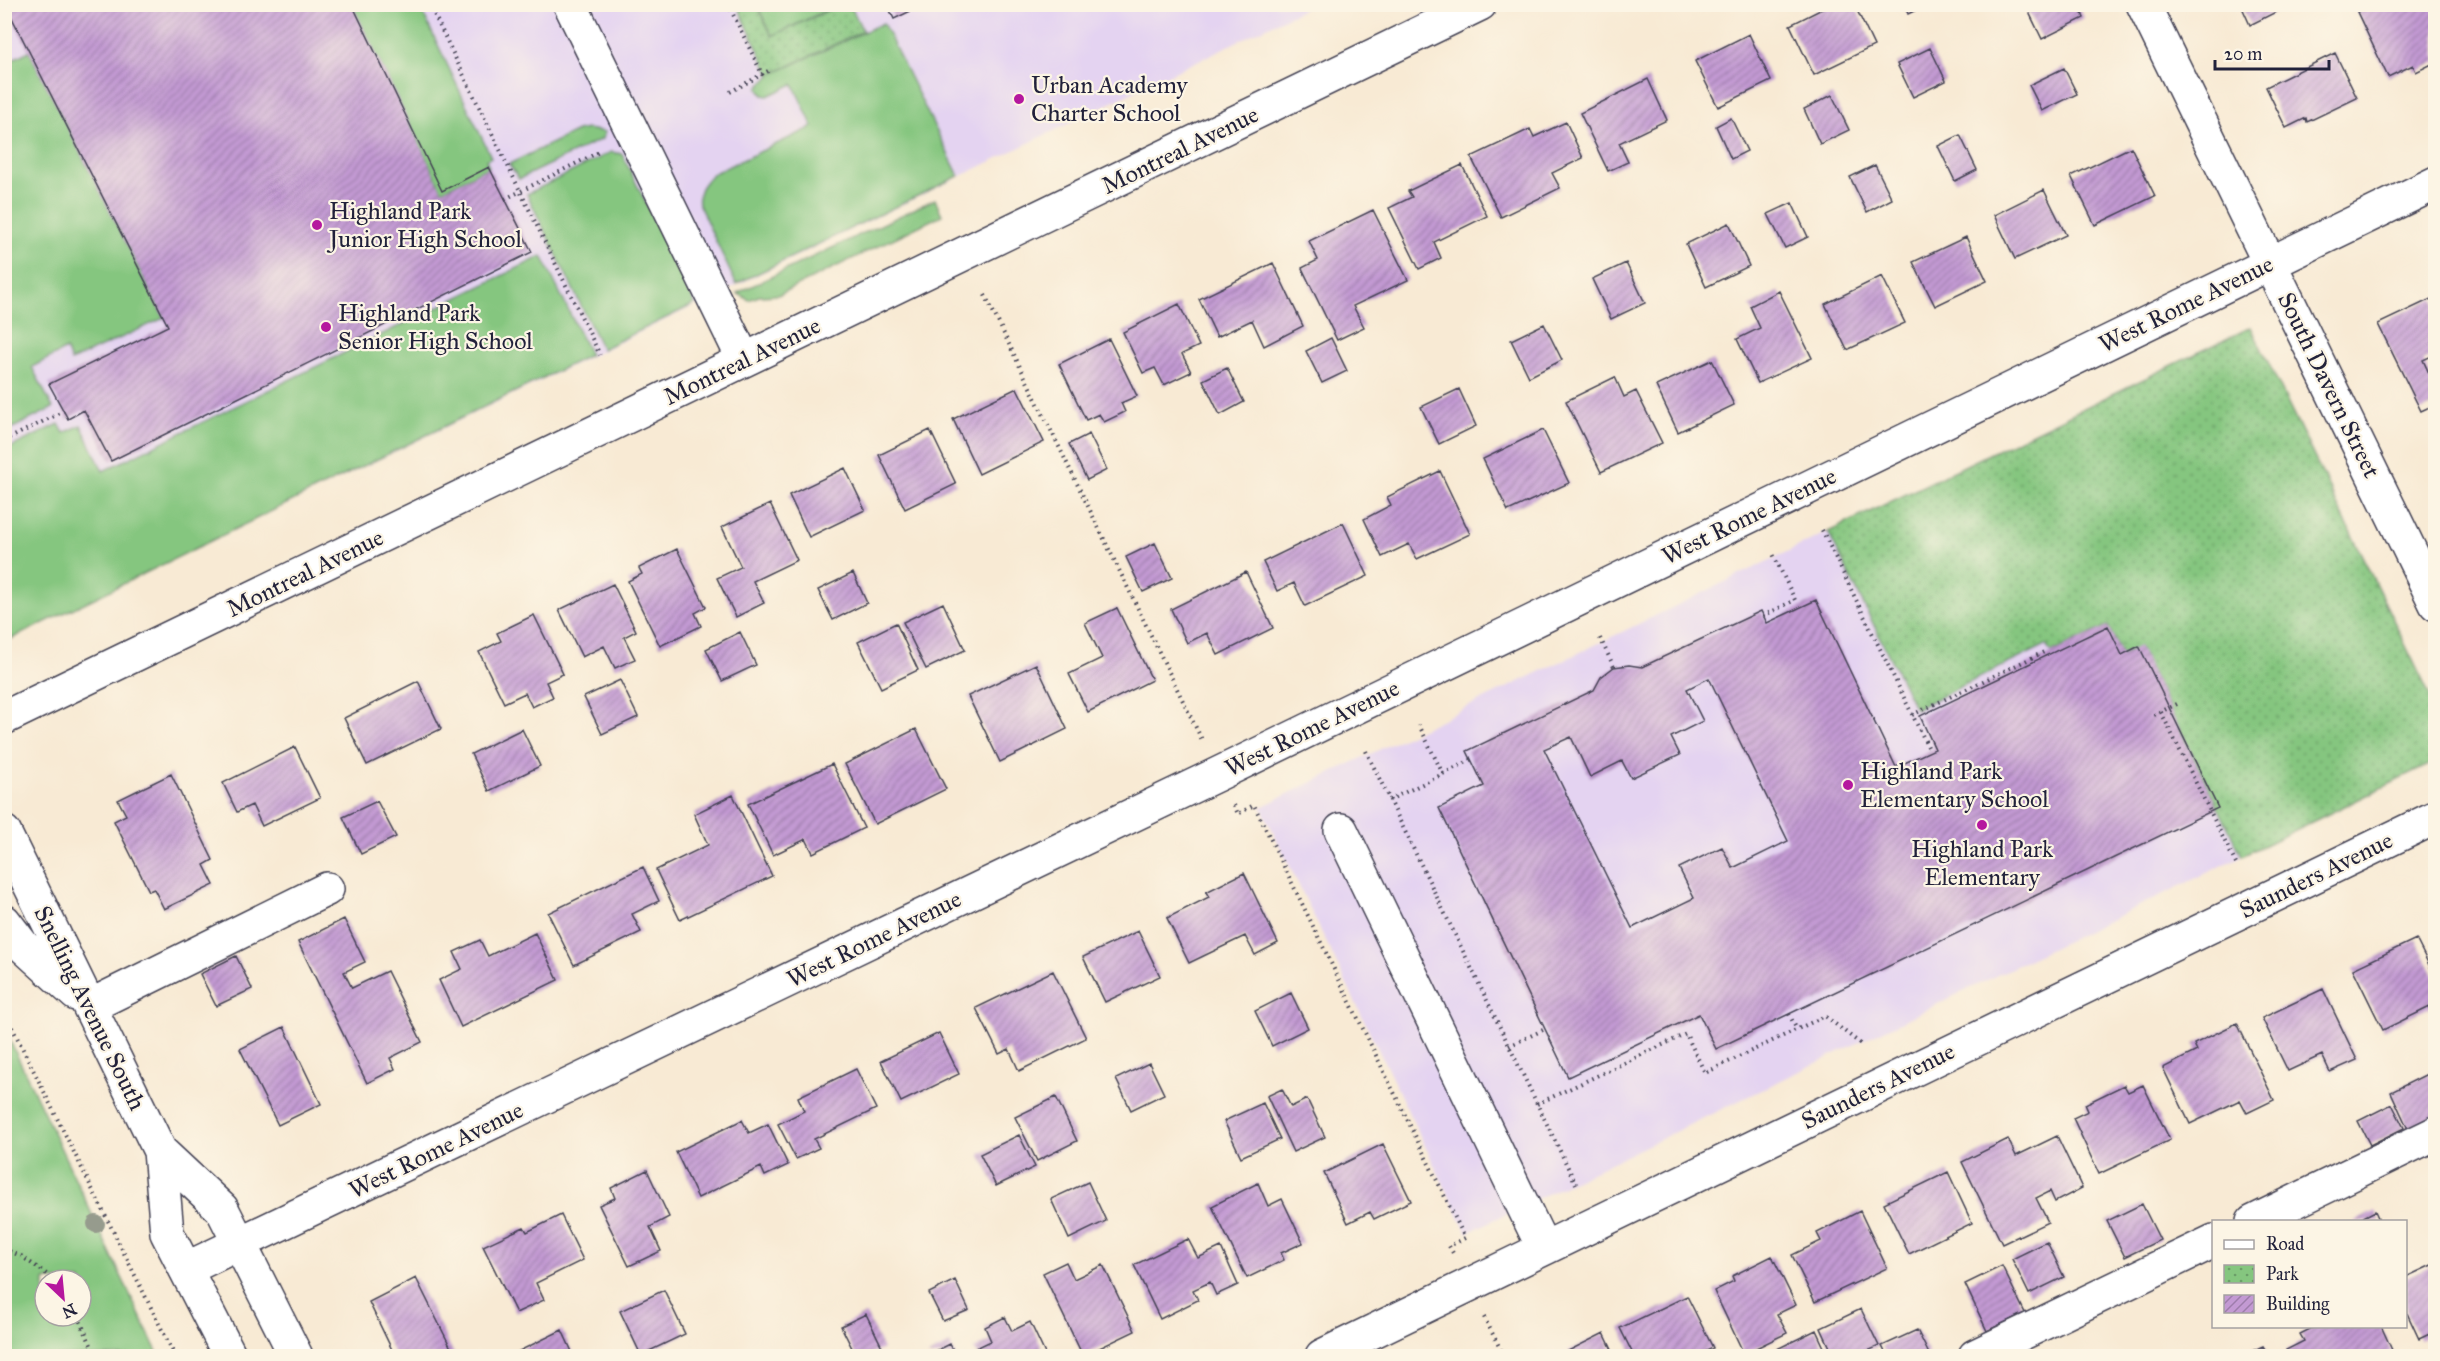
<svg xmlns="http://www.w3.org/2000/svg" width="2440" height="1361" viewBox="0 0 2440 1361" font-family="'IM FELL Great Primer',serif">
	<defs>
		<pattern id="park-dots" width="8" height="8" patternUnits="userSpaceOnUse" patternTransform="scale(1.5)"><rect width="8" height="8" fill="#85c67f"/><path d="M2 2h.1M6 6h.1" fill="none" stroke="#6ca069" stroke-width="1.8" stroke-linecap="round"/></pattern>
		<pattern id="building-hatch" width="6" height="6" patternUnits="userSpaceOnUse" patternTransform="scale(1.5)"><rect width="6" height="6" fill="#c39ad3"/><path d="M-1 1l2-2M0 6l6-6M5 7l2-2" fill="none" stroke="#9e7dac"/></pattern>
	</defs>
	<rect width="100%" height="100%" fill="#fcf5e5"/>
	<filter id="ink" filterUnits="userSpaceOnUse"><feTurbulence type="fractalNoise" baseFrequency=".0167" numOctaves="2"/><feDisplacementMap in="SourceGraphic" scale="12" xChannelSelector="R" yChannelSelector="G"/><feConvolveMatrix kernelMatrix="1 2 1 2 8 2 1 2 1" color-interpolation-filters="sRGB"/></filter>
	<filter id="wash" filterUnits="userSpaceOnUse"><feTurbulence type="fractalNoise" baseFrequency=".008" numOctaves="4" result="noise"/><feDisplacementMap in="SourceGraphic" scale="24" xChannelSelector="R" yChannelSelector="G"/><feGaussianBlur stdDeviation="1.35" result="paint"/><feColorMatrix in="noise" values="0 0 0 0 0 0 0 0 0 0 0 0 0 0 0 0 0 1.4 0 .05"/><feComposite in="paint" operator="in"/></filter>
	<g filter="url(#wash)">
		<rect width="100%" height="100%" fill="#f8ead4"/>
		<path fill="#e4d3f1" d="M5 5H1312L11 639 5 626Z
			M2251 327 2435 706V762L1467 1233 1261 807Z"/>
		<path fill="#85c67f" stroke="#54745d" stroke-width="1.5" fill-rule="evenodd" d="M352 5H419L491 157 486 160 489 167 442 191Z
			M757 5H827L829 9 772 36Z
			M883 23 959 176 736 284 699 205C697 190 702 185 712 174L813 127 793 84 768 96 763 95 758 88 770 75Z
			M29 51 164 318 71 361 66 349 32 367 53 408 5 432V63Z
			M587 129 605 132 602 139 519 179 509 164 577 131Z
			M611 152 622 154 695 304 602 349 527 194Z
			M935 199 942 215 778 295 759 296 749 300 737 293Z
			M542 256 590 355 11 639 4 626 5 450 59 424 64 433 81 425 103 471Z
			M5 1030 159 1356H5ZM45 1280H81V1316H45Z"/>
		<path fill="url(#park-dots)" stroke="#54745d" stroke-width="1.5" d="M737 5H757L772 36 829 10 827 5H850L863 31 770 75Z
			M2251 327 2435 706V762L2242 856 2139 647 2122 655 2108 626 2051 653 2046 645 1915 709 1828 532Z"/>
		<g id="blocks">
			<path fill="url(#building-hatch)" fill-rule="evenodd" d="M5 4H352L442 191 489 167 532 252 111 461 84 410 68 419 49 384 168 326Z
				M887 4H925L894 19Z
				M1832 4H1854L1874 46 1814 75 1790 25Z
				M1904 4H1929L1908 14Z
				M2030 4H2078L2084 18 2042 39 2026 6Z
				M2373 4H2433L2436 11V62L2416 72 2413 65 2388 77 2357 12Z
				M2241 5H2285L2286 7 2250 25Z
				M1749 34 1771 81 1718 107 1695 61Z
				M1930 48 1946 81 1913 97 1897 64Z
				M2335 53 2357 98 2307 122 2306 118 2286 128 2266 87Z
				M2064 68 2077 94 2042 111 2029 85Z
				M1648 79 1667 120 1619 143 1628 162 1608 171 1580 113Z
				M1832 95 1849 130 1820 144 1804 109Z
				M1731 118 1747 151 1731 159 1716 126Z
				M1566 122 1583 158 1552 173 1560 188 1501 217 1471 157 1530 129 1534 137Z
				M1960 135 1977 170 1955 181 1938 146Z
				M2131 147 2155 196 2095 225 2071 176Z
				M1462 165 1487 216 1434 242 1441 258 1419 269 1389 208 1412 197 1408 191Z
				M1875 165 1892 199 1867 212 1850 177Z
				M2044 190 2066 235 2015 259 1994 215Z
				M1792 203 1808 237 1785 248 1768 214Z
				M1373 210 1408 280 1353 306 1364 327 1337 340 1302 268 1318 260 1309 241Z
				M1729 223 1749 266 1706 287 1686 244Z
				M1966 237 1987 281 1935 306 1913 262Z
				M1273 263 1303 326 1264 346 1252 320 1217 337 1199 299Z
				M1626 263 1645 303 1611 319 1592 279Z
				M1882 276 1905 323 1847 350 1825 304Z
				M1779 291 1812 358 1758 383 1737 339 1760 328 1750 306Z
				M2433 298 2436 304V354L2423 360 2429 373 2436 370V404L2421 411 2378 324Z
				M1179 304 1199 346 1182 354 1191 372 1164 385 1155 368 1143 373 1123 332Z
				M1544 324 1562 360 1529 377 1511 340Z
				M1331 338 1347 371 1322 383 1306 351Z
				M1109 339 1137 396 1121 403 1125 412 1104 422 1099 414 1086 420 1059 364Z
				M1712 360 1734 405 1678 432 1656 386Z
				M1227 368 1244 402 1220 415 1203 380Z
				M1615 377 1624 397 1636 391 1662 443 1601 472 1566 401Z
				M1017 388 1044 442 979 474 953 419Z
				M1459 389 1476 426 1439 444 1421 407Z
				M930 430 956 484 905 509 879 455Z
				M1543 430 1569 483 1508 511 1483 459Z
				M1089 434 1107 470 1087 480 1069 444Z
				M845 468 865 510 809 537 789 495Z
				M1440 471 1470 534 1417 559 1409 544 1382 557 1364 519 1391 505 1387 497Z
				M770 504 797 560 753 581 764 603 736 617 717 578 741 567 722 527Z
				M1343 523 1368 576 1305 606 1294 583 1277 591 1263 562Z
				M1155 543 1172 578 1143 592 1126 557Z
				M677 549 706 607 695 613 701 626 660 646 628 581 642 574 639 568Z
				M1246 572 1273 628 1218 655 1207 633 1187 643 1171 609Z
				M853 573 867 603 833 620 818 590Z
				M613 584 636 631 624 637 635 659 615 668 604 646 582 657 559 610Z
				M1816 600 1896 767 1935 749 1920 716 2108 626 2122 655 2139 646 2218 808 1716 1049 1699 1014 1568 1077 1439 808 1484 786 1467 751 1594 690 1601 677 1614 667 1629 665 1642 667 1761 611 1767 623ZM1709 678 1788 841 1733 868 1722 847 1679 868 1694 898 1632 928 1544 749 1571 737 1590 777 1622 761 1631 778 1680 755 1671 737 1703 721 1687 689Z
				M943 603 965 650 926 669 903 622Z
				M1117 608 1152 680 1088 712 1069 674 1102 658 1085 623Z
				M534 615 563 674 546 682 553 697 532 707 525 693 504 703 479 652 501 641 497 633Z
				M896 623 918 670 881 688 858 642Z
				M740 632 756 665 722 681 706 649Z
				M1036 664 1067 729 1000 762 968 696Z
				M620 680 638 717 602 734 584 697Z
				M418 681 441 729 367 765 344 718Z
				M522 729 540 766 489 791 471 754Z
				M916 729 946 789 875 824 845 764Z
				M295 747 320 798 262 826 252 805 237 812 223 783Z
				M832 764 864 828 813 853 806 839 773 855 748 804Z
				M171 774 213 860 204 865 214 885 164 909 154 889 149 891 114 821 126 815 118 800Z
				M733 795 772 876 680 920 656 870 708 845 694 814Z
				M377 801 396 837 361 854 343 817Z
				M643 867 659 901 632 914 641 932 574 965 548 913Z
				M1244 873 1278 943 1255 955 1245 936 1189 963 1167 918 1209 897 1206 892Z
				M344 919 365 962 344 972 352 988 387 971 422 1042 390 1058 395 1069 367 1083 298 942Z
				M1138 931 1160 976 1105 1002 1083 957Z
				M535 933 558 980 461 1027 439 980 462 969 454 952 480 940 488 956Z
				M2416 939 2436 979V1004L2383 1030 2353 969Z
				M236 956 252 989 216 1006 200 974Z
				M1053 971 1086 1038 1019 1071 1009 1049 999 1054 976 1008Z
				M2323 989 2357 1060 2330 1072 2322 1055 2288 1071 2262 1018Z
				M1291 993 1308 1028 1272 1046 1255 1011Z
				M2237 1023 2274 1100 2247 1113 2240 1100 2190 1124 2163 1068 2197 1051 2194 1044Z
				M284 1027 321 1104 278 1125 240 1049Z
				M939 1033 959 1074 901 1102 881 1061Z
				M1149 1063 1164 1094 1131 1110 1116 1079Z
				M856 1069 876 1109 814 1139 819 1148 796 1159 778 1124 804 1111 798 1097Z
				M2429 1073 2436 1086V1116L2408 1129 2391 1092Z
				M2124 1085 2128 1092 2143 1085 2170 1140 2099 1174 2073 1118 2088 1111 2085 1104Z
				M1282 1089 1291 1107 1307 1099 1325 1137 1293 1152 1267 1096Z
				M1056 1097 1077 1141 1037 1161 1015 1117Z
				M1263 1103 1280 1139 1241 1157 1224 1121Z
				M2392 1104 2404 1128 2370 1145 2358 1121Z
				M742 1120 749 1133 768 1124 788 1165 765 1176 761 1167 698 1198 676 1152Z
				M1019 1135 1035 1167 996 1186 980 1154Z
				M2057 1136 2082 1188 2055 1202 2050 1191 2036 1198 2048 1222 2002 1244 1962 1162 2008 1139 2016 1156Z
				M1383 1144 1411 1201 1374 1219 1370 1212 1348 1223 1324 1173Z
				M647 1170 669 1217 650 1227 661 1251 629 1266 599 1205 615 1198 611 1188Z
				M1948 1172 1972 1223 1909 1254 1884 1203Z
				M1088 1182 1106 1221 1069 1239 1051 1199Z
				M1258 1183 1268 1206 1282 1199 1303 1243 1281 1253 1284 1260 1247 1278 1212 1206Z
				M2142 1204 2160 1240 2125 1257 2107 1221Z
				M1860 1211 1887 1268 1815 1302 1792 1255 1821 1241 1817 1233Z
				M2375 1211 2380 1222H2354Z
				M561 1215 583 1260 536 1283 544 1300 516 1313 483 1246 524 1227 527 1232Z
				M1188 1239 1198 1258 1221 1247 1238 1285 1216 1295 1210 1282 1193 1290 1198 1300 1160 1319 1134 1265Z
				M2047 1242 2064 1277 2029 1294 2012 1259Z
				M2436 1245V1259L2430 1247Z
				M1772 1256 1796 1305 1777 1314 1787 1333 1744 1354 1714 1291 1734 1281 1732 1276Z
				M1066 1262 1074 1279 1103 1265 1135 1331 1083 1356 1043 1273Z
				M2436 1263V1331L2419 1339 2406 1311V1277Z
				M2002 1266 2025 1313 1987 1331 1965 1284Z
				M416 1278 455 1356H395L369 1302Z
				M955 1280 969 1310 943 1321 929 1293Z
				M664 1290 685 1334 641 1355 620 1311Z
				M1687 1296 1713 1348 1696 1356H1634L1620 1328Z
				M1861 1309 1879 1346 1857 1356H1834L1821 1328Z
				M866 1314 883 1349 867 1356H856L841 1326Z
				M1005 1317 1012 1331 1030 1322 1046 1356H978L974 1349 991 1341 985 1327Z
				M2316 1326H2381L2392 1350 2378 1356H2289L2286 1350 2304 1341 2300 1334Z
				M562 1330 574 1356H517L515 1353Z
				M1816 1330 1828 1356H1781L1777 1349Z
				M1917 1330 1929 1354 1924 1356H1887L1882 1346Z
				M1604 1333 1615 1356H1571L1568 1351Z
				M950 1344 956 1356H929L928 1355Z
				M2263 1346 2269 1356H2241Z"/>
		</g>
	</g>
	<g filter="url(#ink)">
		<use href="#blocks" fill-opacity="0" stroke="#424052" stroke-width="1.5"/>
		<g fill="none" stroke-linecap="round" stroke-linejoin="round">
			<g stroke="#424052" stroke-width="36">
				<path id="minor" d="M570 4 744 360
					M2143 4 2436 604
					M4 718 1480 4
					M1341 830 1543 1247
					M90 1006 327 889
					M2253 1222 2436 1133
					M186 1269 1218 774 2436 183
					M1322 1356 2436 817
					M1975 1356 2214 1241"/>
			</g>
			<g stroke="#424052" stroke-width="36">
				<path id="major" d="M4 832 160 1151 167 1233 230 1356
					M4 921 23 946 76 994
					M160 1151 222 1209 296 1356"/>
			</g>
			<path stroke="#424052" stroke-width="4" stroke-dasharray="1.5 4.5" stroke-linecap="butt" d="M429 4 600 355
				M728 4 763 76
				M730 92 768 71
				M505 199 601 151
				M985 295 1203 742
				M4 441 64 411
				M1822 530 1930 751
				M1763 616 1795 600 1773 554
				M1600 638 1614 667
				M2161 712 2236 864
				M1912 715 2044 652 2046 656
				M2154 715 2179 703
				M1366 751 1576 1184
				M1443 774 1471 760
				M1389 800 1443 774 1419 725
				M1234 805 1238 814 1254 805 1465 1238 1449 1246 1453 1253
				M4 1011 175 1356
				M1789 1014 1797 1030
				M1509 1046 1545 1029
				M1537 1104 1686 1034 1705 1073 1825 1016 1862 1045
				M4 1249 21 1256 55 1280
				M78 1316 96 1356
				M1484 1317 1504 1356"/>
			<use href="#minor" stroke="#fff" stroke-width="33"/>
			<use href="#major" stroke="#fff" stroke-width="33"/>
		</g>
		<circle fill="#969b8d" cx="96" cy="1224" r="9"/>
	</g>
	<g fill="#b5179e" stroke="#fcf5e5" stroke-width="2">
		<circle cx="1019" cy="99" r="6"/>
		<circle cx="317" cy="225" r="6"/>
		<circle cx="326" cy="327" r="6"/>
		<circle cx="1848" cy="785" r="6"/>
		<circle cx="1982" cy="825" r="6"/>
	</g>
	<g text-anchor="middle" stroke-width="4.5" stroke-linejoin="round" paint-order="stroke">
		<g font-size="24" fill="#22223b" stroke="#fcf5e5" text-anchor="start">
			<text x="1031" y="93">Urban Academy<tspan x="1031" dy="28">Charter School</tspan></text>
			<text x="329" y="219">Highland Park<tspan x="329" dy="28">Junior High School</tspan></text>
			<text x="338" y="321">Highland Park<tspan x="338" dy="28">Senior High School</tspan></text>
			<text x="1860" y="779">Highland Park<tspan x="1860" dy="28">Elementary School</tspan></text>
			<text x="1982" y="857" text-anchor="middle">Highland Park<tspan x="1982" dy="28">Elementary</tspan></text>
		</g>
		<g font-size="24" fill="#22223b" stroke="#fcf5e5">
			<text transform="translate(1180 150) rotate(-26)" y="8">Montreal Avenue</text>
			<text transform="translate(2186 304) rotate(-26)" y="8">West Rome Avenue</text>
			<text transform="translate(742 361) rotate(-26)" y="8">Montreal Avenue</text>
			<text transform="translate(2329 385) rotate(64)" y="8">South Davern Street</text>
			<text transform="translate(1749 516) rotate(-26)" y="8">West Rome Avenue</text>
			<text transform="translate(305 573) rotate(-26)" y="8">Montreal Avenue</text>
			<text transform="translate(1312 728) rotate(-26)" y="8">West Rome Avenue</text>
			<text transform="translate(2316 875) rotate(-26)" y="8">Saunders Avenue</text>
			<text transform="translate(874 939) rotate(-26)" y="8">West Rome Avenue</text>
			<text transform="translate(90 1008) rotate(64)" y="8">Snelling Avenue South</text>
			<text transform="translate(1878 1086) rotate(-26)" y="8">Saunders Avenue</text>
			<text transform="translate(436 1150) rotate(-26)" y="8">West Rome Avenue</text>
		</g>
	</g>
	<rect width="2440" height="1361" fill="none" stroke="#fcf5e5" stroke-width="24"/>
	<rect x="2212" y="1220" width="195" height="108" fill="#fcf5e5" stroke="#a5a1a1" stroke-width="1.5"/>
	<rect x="2224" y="1240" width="30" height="9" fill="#ffffff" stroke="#a5a1a1" stroke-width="1.5"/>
	<text x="2266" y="1250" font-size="18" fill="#22223b">Road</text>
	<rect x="2224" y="1265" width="30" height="18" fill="url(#park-dots)" stroke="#a5a1a1" stroke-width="1.5"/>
	<text x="2266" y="1280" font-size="18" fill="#22223b">Park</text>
	<rect x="2224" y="1295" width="30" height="18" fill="url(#building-hatch)" stroke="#a5a1a1" stroke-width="1.5"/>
	<text x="2266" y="1310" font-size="18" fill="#22223b">Building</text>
	<g transform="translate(63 1298) rotate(154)"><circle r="28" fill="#fcf5e5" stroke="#a5a1a1" stroke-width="1.5"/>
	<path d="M0-4.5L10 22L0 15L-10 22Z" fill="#b5179e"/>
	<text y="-9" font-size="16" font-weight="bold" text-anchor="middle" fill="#22223b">N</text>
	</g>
	<path d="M2215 60v9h114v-9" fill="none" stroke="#22223b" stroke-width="3"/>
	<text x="2224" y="60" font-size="18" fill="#22223b" stroke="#fcf5e5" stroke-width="4.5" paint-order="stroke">20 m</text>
</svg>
